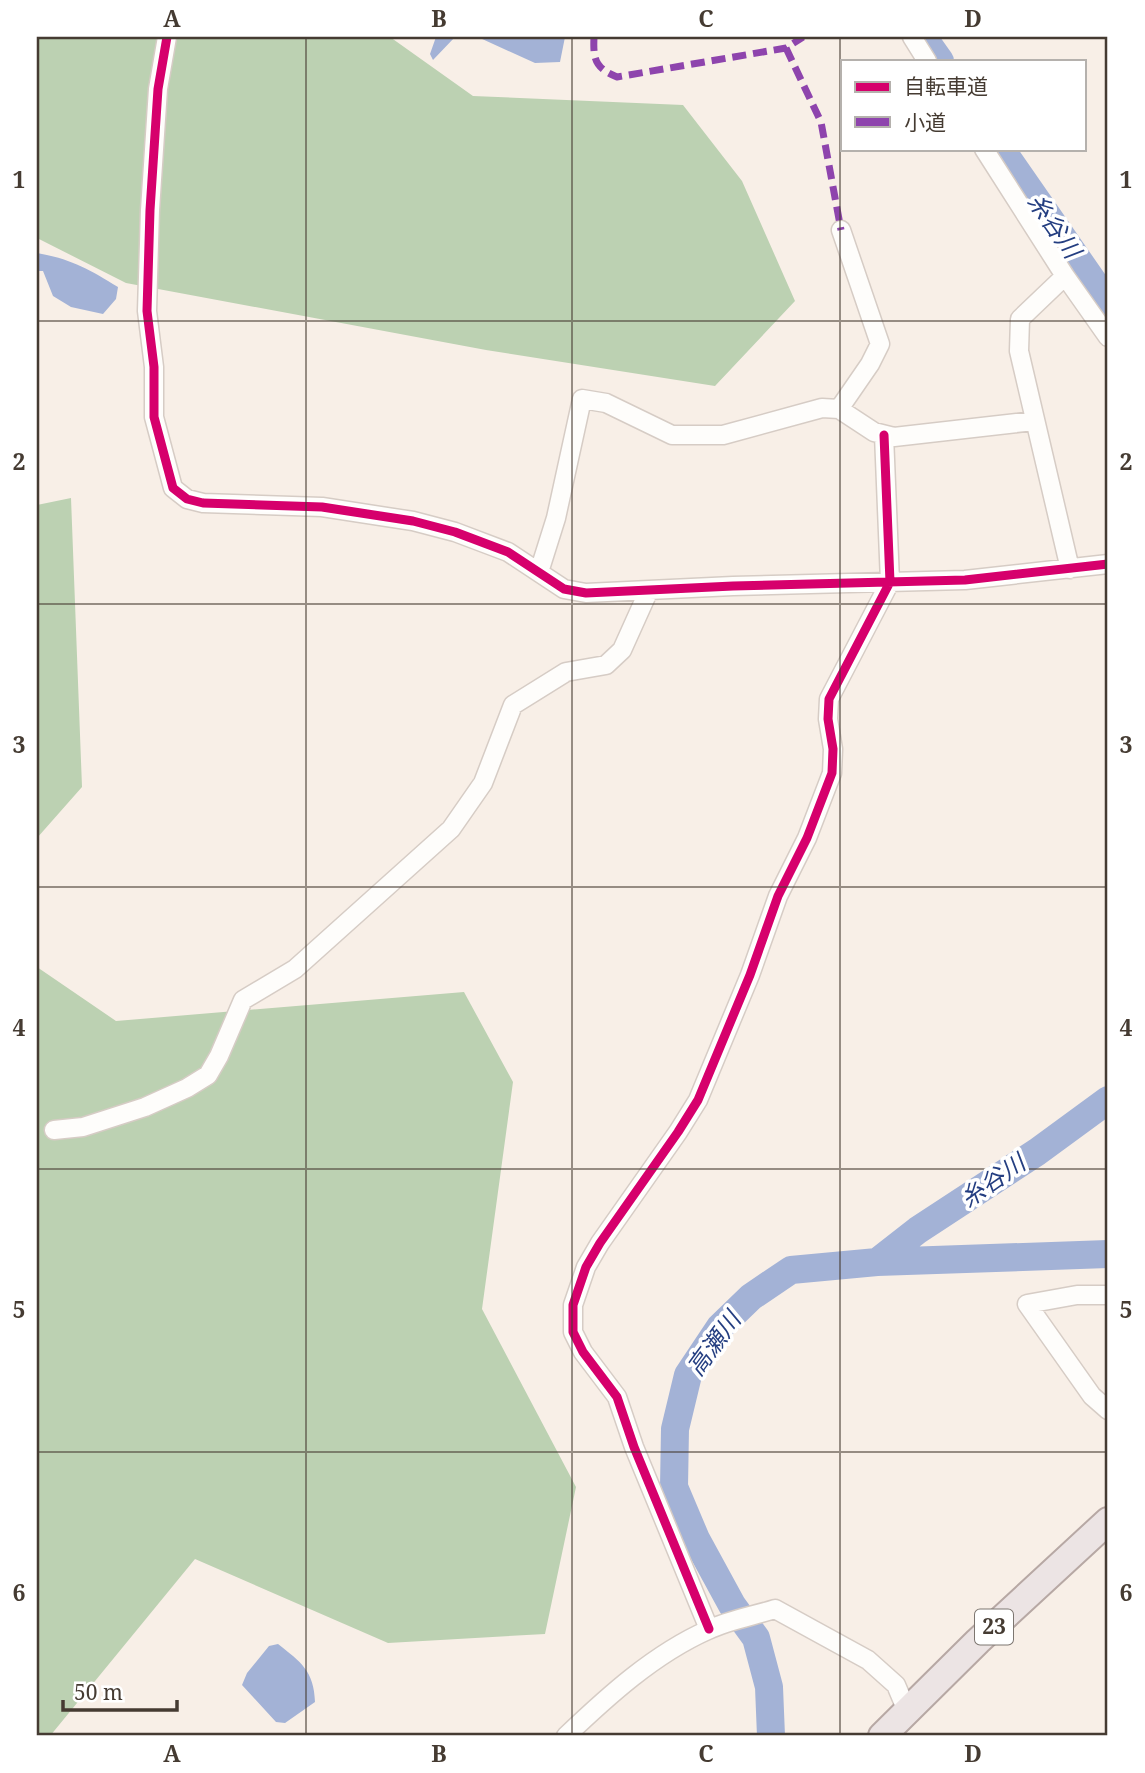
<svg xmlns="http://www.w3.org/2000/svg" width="1145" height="1773" viewBox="0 0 1145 1773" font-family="'Noto Serif','Noto Sans JP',serif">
	<rect width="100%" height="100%" fill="#f8efe7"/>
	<path fill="#bcd1b2" d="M37 37H390L473 96 683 105 742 181 795 301 715 386 486 350 126 283 37 238Z
		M71 498 82 787 37 838V505Z
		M37 967 116 1021 464 992 513 1082 482 1309 576 1487 545 1634 388 1643 195 1559 50 1736H37Z"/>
	<path fill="#a3b2d6" d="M436 37H455L433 60 430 54Z
		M460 37H565L560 62 535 63 480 38Z
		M37 253C71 259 89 269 118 287L116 299 103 314 71 307 53 296 43 271H37Z
		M278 1644C301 1662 314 1671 315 1702L285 1723 276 1722 242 1685 247 1673 269 1646Z"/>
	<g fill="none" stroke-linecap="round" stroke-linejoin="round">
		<path stroke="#a3b2d6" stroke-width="28" d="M923 37 940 61
			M1001 149 1108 303
			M877 1262 918 1230 1037 1152 1108 1100
			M771 1736 769 1687 756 1638 732 1605 696 1539 674 1487 675 1429 688 1375 720 1327 751 1297 791 1270 877 1262 1108 1254"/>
		<g stroke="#d6ccc5" stroke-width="21">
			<path id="street" d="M167 37 158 89 150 210 147 311 154 367V417L173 488 187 499 203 503 322 507 413 521 455 532 508 552 564 589 586 593 733 586 965 580 1108 564
				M912 37 927 61
				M984 149 1065 276 1108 337
				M1065 276 1020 319 1019 351 1070 569
				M839 409 870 364 880 344 841 230
				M539 572 556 518 582 399 606 403 672 435H723L822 408 839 409 874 432 894 437 1034 421
				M54 1130 83 1127 145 1107 187 1088 208 1075 219 1056 243 1000 295 969 451 829 483 783 513 705 566 672 606 665 622 650 649 590
				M1108 1295H1077L1027 1304 1092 1396 1108 1410
				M709 1629 634 1447 617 1397 583 1352 573 1332V1305L586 1267 600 1243 678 1132 698 1100 750 975 778 896 807 838 832 773 833 749 828 719 829 699 890 582 884 435
				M566 1736C608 1696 654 1654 708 1630 729 1620 753 1616 775 1609L868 1660 896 1685 907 1711"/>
		</g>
		<g stroke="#b7a8a4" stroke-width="30">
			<path id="primary" d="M882 1736 978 1641 1108 1521"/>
		</g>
		<use href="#street" stroke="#fefdfb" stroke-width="18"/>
		<use href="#primary" stroke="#ece4e4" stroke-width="26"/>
		<path stroke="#8e44ad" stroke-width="7" stroke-dasharray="14 7" stroke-linecap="butt" d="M594 37C593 59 595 68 617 77L786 48 803 37
			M786 48 821 122 841 230"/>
		<g stroke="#fff" stroke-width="13">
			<path id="cycleway" d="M167 37 158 89 150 210 147 311 154 367V417L173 488 187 499 203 503 322 507 413 521 455 532 508 552 564 589 586 593 733 586 965 580 1108 564
				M709 1629 634 1447 617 1397 583 1352 573 1332V1305L586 1267 600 1243 678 1132 698 1100 750 975 778 896 807 838 832 773 833 749 828 719 829 699 890 582 884 435"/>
		</g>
		<use href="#cycleway" stroke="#d6006c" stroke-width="9"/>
	</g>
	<path fill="none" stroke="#453b32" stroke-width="2" stroke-opacity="0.55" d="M306 37V1736M572 37V1736M840 37V1736M37 321H1108M37 604H1108M37 887H1108M37 1169H1108M37 1452H1108"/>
	<g text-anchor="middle" stroke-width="7" stroke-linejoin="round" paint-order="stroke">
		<rect fill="#fff" stroke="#7d7670" stroke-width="2" x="975" y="1609.5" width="38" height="35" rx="5"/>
		<g font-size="21" font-weight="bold" fill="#453b32">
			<text x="994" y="1634">23</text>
		</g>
		<g font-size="24" font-style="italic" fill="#243e81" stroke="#fff">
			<text transform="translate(1054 226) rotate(55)" y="8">糸谷川</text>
			<text transform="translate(993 1181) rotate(-35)" y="8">糸谷川</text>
			<text transform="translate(714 1344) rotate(-54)" y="8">高瀬川</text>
		</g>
	</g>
	<rect width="1145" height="1773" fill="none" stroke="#ffffff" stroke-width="77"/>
	<rect x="841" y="60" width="245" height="91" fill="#ffffff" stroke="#b5b1ad" stroke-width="2"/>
	<rect x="855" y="82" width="35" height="10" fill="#d6006c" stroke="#b5b1ad" stroke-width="2"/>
	<text x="904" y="94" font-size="21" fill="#453b32">自転車道</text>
	<rect x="855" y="117" width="35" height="10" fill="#8e44ad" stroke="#b5b1ad" stroke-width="2"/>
	<text x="904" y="130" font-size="21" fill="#453b32">小道</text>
	<path d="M63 1700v10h114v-10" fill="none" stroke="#453b32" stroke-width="3.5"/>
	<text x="74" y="1700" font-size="21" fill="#453b32" stroke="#ffffff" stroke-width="5" paint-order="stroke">50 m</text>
	<rect x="38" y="38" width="1068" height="1696" fill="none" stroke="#453b32" stroke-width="2.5"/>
	<g font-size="23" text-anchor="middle" font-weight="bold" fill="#453b32">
		<text x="172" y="27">A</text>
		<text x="439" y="27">B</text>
		<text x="706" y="27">C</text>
		<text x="973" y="27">D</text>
		<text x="19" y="188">1</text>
		<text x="1126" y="188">1</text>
		<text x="19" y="470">2</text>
		<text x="1126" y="470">2</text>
		<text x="19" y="753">3</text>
		<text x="1126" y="753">3</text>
		<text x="19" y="1036">4</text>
		<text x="1126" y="1036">4</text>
		<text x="19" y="1318">5</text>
		<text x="1126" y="1318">5</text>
		<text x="19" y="1601">6</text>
		<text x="1126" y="1601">6</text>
		<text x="172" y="1762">A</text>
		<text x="439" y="1762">B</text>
		<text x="706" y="1762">C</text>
		<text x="973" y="1762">D</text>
	</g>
</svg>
